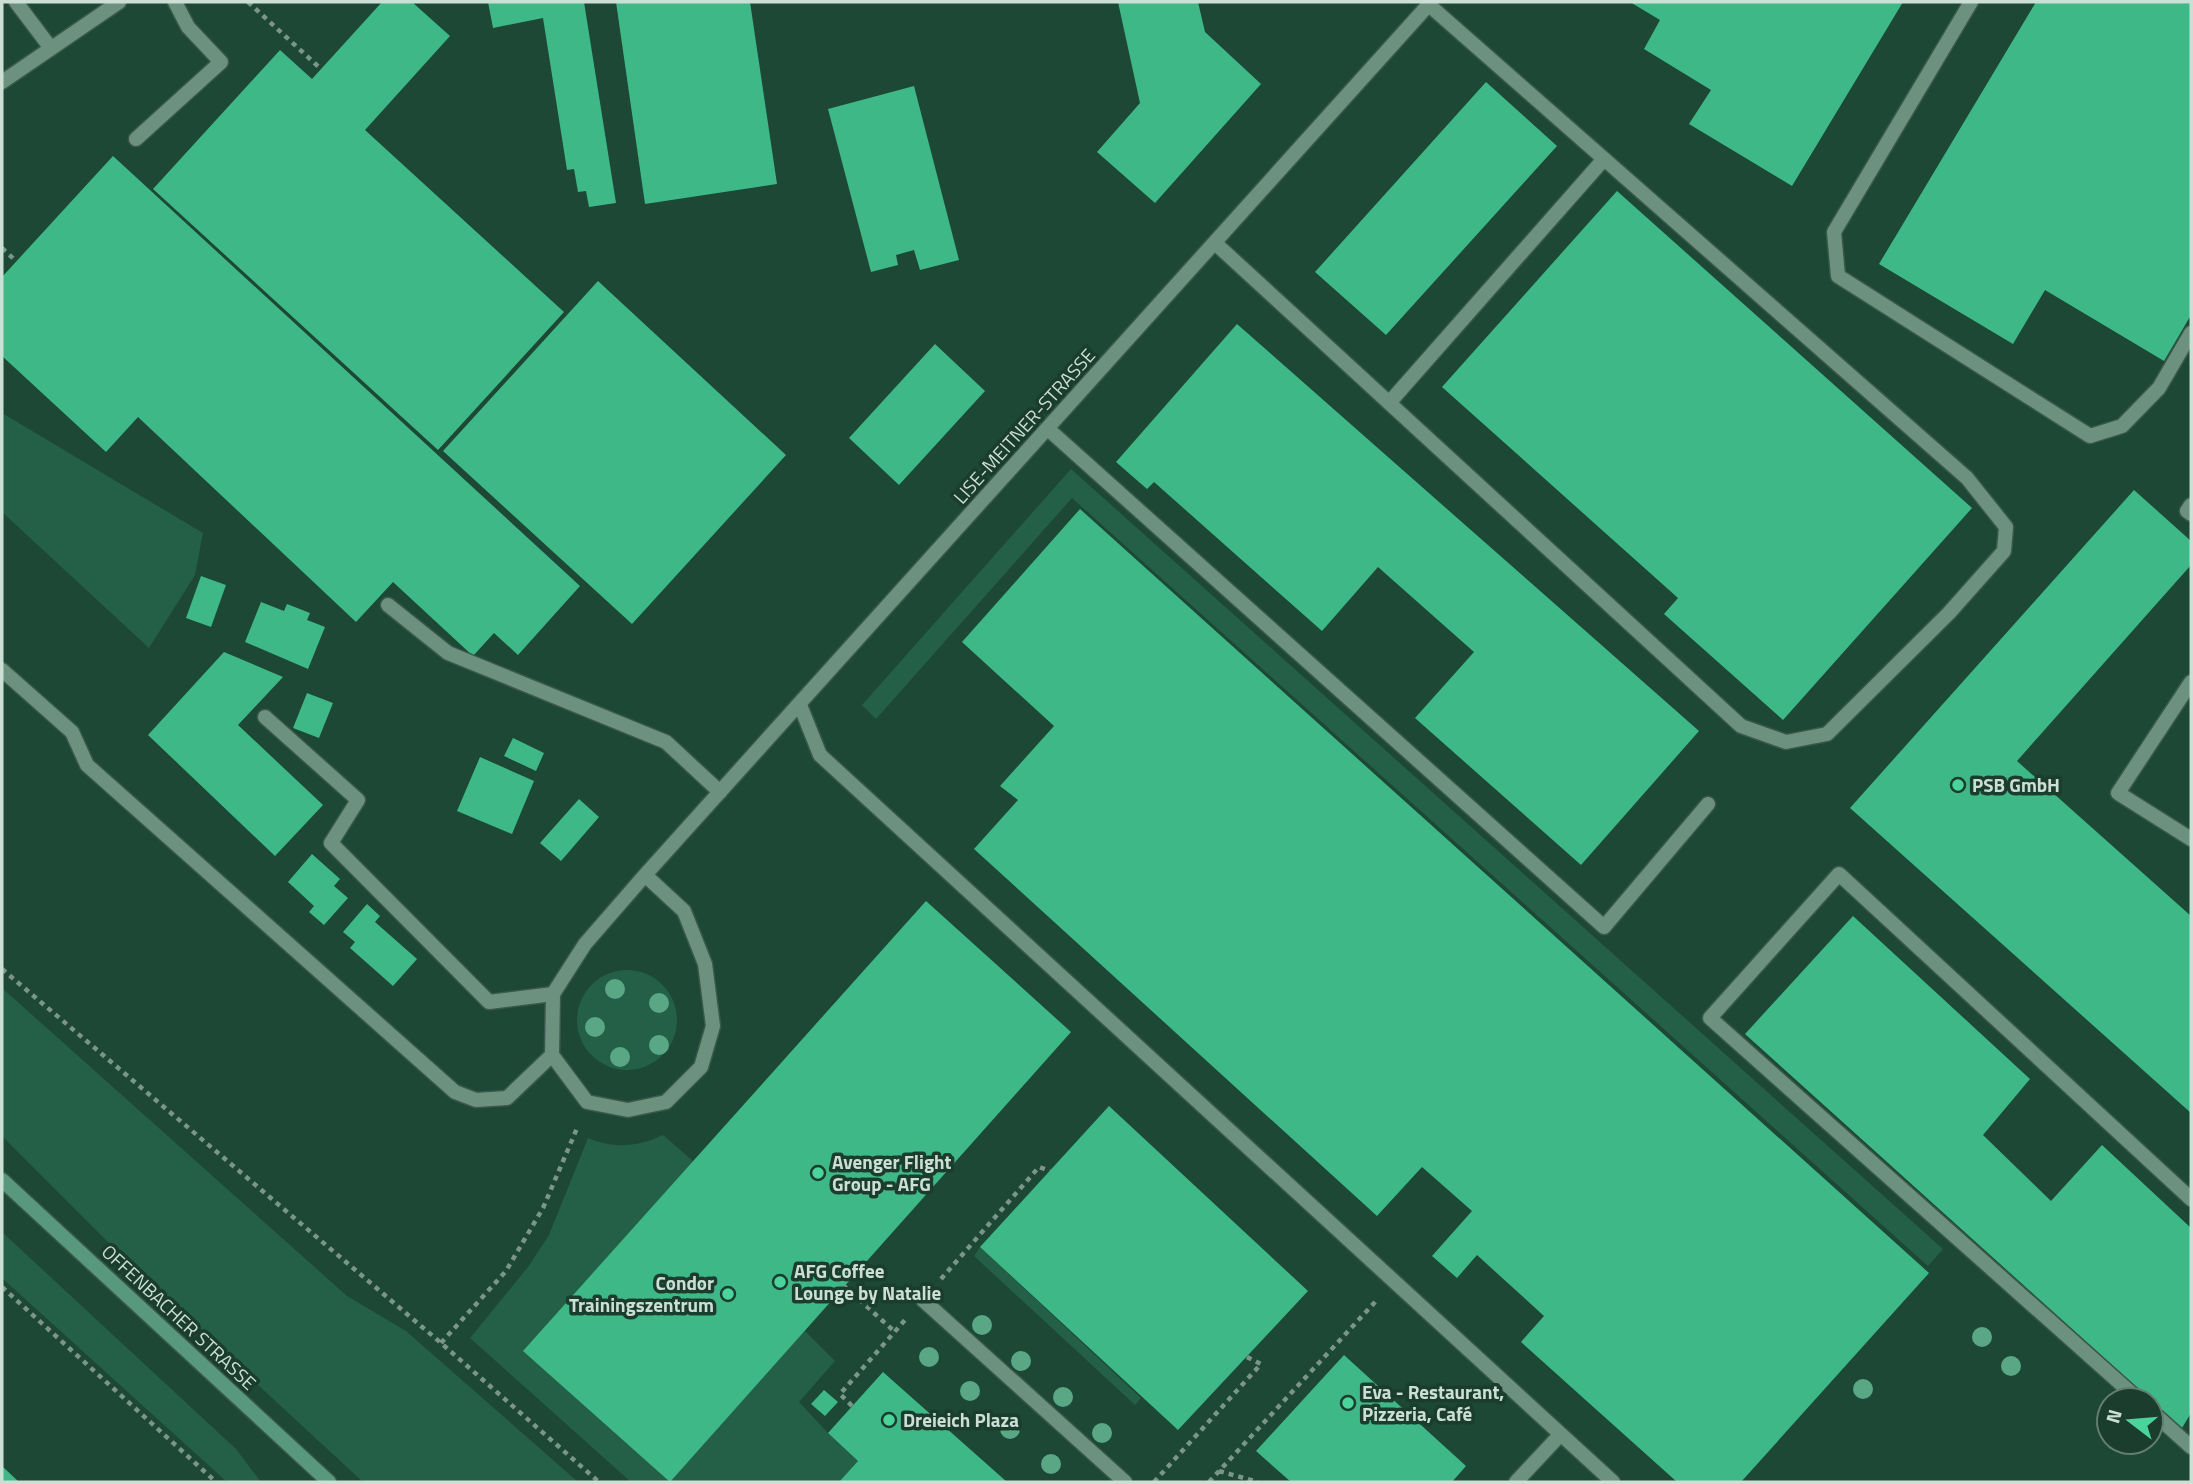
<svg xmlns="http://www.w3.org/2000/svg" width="2193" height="1484" viewBox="0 0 2193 1484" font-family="'Titillium Web',sans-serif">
	<rect width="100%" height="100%" fill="#1b3d2e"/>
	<path fill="#1c4835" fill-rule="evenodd" d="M2 2H2191V1482H2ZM2109 1400H2151V1442H2109Z"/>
	<path fill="#246047" d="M2 413 203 533 195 575 149 648 2 512Z
		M1071 469 1943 1249 1928 1266 1072 498 876 719 862 705Z
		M577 1020a50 50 0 1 1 100 0a50 50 0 1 1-100 0Z
		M2 988 347 1296 406 1331 578 1482H363L166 1300 2 1136Z
		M663 1135 693 1161 804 1330 835 1361 799 1402 828 1433 858 1461 839 1482H631L470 1338 528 1267 549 1235 588 1138C615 1149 637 1147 663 1135Z
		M2 1232 236 1449 261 1482H227L2 1278Z
		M980 1247 1141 1398 1135 1405 974 1256Z"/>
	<path fill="#3fb887" d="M382 2H412L450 36 365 130 564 312 438 450 153 189 280 50 312 79Z
		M488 2H584L616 203 589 207 586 191 578 192 574 169 567 170 543 18 493 28Z
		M616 2H750L777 184 645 204Z
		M1118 2H1198L1205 32 1261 84 1155 203 1097 152 1140 103Z
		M1630 2H1903L1792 186 1689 124 1711 90 1644 49 1660 20Z
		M2036 2H2191V315L2164 361 2045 290 2013 344 1879 264Z
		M1486 82 1557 146 1386 335 1315 272Z
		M914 86 959 260 920 270 914 250 896 255 898 265 871 272 828 109Z
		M113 156 580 586 518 655 494 633 473 656 393 582 356 622 138 417 106 452 2 356V277Z
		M1617 191 1972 508 1783 720 1664 614 1678 598 1442 387Z
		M598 281 786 455 632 624 443 451Z
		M1237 324 1699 731 1581 865 1415 718 1474 652 1378 567 1322 631 1154 482 1147 489 1116 462Z
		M935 344 985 391 899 485 849 438Z
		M2134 490 2191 541V565L2017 761 2191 916V1113L1850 808Z
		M1080 509 1929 1273 1741 1482H1677L1521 1342 1544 1316 1477 1255 1457 1278 1432 1256 1472 1211 1422 1167 1377 1216 974 849 1018 800 1000 786 1054 726 962 642Z
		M201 576 226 585 211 627 186 618Z
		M261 602 284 611 287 604 310 613 307 620 325 627 308 669 245 642Z
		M224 652 283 677 238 725 323 805 275 856 148 735Z
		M307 693 333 703 319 738 293 728Z
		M513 738 544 753 536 771 504 756Z
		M480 757 534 781 512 834 457 811Z
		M579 799 599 817 561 861 540 843Z
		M312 854 340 879 334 886 348 898 324 925 309 912 314 906 288 882Z
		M926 901 1071 1032 670 1482 523 1351Z
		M367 904 380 916 375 922 417 959 393 986 350 948 355 942 343 932Z
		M1853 916 2030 1079 1983 1135 2051 1201 2102 1145 2191 1228V1413L2182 1428 1745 1034Z
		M1109 1106 1308 1291 1178 1430 980 1247Z
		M1344 1355 1466 1466 1452 1482H1291L1256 1451Z
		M883 1372 1007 1482H839L858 1461 828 1433Z
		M824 1390 838 1402 825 1416 811 1404Z
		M2 1466 19 1482H2Z"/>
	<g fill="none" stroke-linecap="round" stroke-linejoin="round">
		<g stroke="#3a584b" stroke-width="17">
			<path id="lane" d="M1971 2 1834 232 1838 276 2090 436 2122 426 2159 388 2191 333
				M136 139 221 62 188 27 175 2
				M1215 243 1741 726 1786 742 1827 734 1949 613 2004 551 2006 527 1967 478 1429 5
				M1389 403 1604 159
				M1048 429 1604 927 1708 804
				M2191 505 2187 511 2191 514
				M388 605 448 653 666 742 720 792
				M2 670 72 732 87 765 455 1092 476 1100 507 1098 552 1055
				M2191 682 2118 793 2191 839
				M800 705 820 755 1613 1482
				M265 717 358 800 331 843 489 1002 553 994
				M923 1300 1125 1482
				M2139 1400 1710 1018 1839 874 2191 1199
				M2151 1411 2191 1447
				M1516 1482 1560 1435"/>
		</g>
		<g stroke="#3a584b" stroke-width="17">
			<path id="street" d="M16 2 50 47
				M2 82 119 2
				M645 875 684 911 705 964 713 1026 701 1067 666 1102 628 1110 587 1102 552 1055 553 994 585 944 645 875 1431 2"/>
		</g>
		<g stroke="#3a584b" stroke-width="17">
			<path id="secondary" d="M2 1180 329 1482"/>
		</g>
		<path stroke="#7b9589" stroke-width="4.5" stroke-dasharray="5 5" stroke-linecap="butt" d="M248 2 321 69
			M2 248 16 261
			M2 969 441 1343 599 1482
			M941 1279 1039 1167 1050 1171
			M844 1286 895 1332
			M2 1287 216 1482
			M441 1343 506 1271 543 1208 578 1126
			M852 1406 840 1394 905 1320
			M1219 1471 1258 1482
			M1154 1482 1261 1364 1247 1357
			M1209 1482 1376 1301"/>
		<use href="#lane" stroke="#6d917f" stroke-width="14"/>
		<use href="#street" stroke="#6d917f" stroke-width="14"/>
		<use href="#secondary" stroke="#58987d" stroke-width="14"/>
	</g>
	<g fill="#59a784">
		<circle cx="615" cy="989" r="10"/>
		<circle cx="659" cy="1003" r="10"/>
		<circle cx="595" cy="1027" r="10"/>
		<circle cx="659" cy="1045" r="10"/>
		<circle cx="620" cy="1057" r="10"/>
		<circle cx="982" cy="1325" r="10"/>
		<circle cx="1982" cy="1337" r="10"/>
		<circle cx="929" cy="1357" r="10"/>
		<circle cx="1021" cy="1361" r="10"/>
		<circle cx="2011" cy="1366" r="10"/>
		<circle cx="1863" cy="1389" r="10"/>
		<circle cx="970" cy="1391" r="10"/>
		<circle cx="1063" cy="1397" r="10"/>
		<circle cx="1010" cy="1429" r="10"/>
		<circle cx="1102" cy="1433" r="10"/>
		<circle cx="1051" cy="1464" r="10"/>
	</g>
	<g fill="#4ad49c" stroke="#1b3d2e" stroke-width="2.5">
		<circle cx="1958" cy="785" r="7"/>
		<circle cx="818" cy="1173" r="7"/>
		<circle cx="780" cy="1282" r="7"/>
		<circle cx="728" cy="1294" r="7"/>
		<circle cx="1348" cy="1403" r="7"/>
		<circle cx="889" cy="1420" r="7"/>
	</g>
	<g text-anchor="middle" stroke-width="7" stroke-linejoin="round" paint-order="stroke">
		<g font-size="19" fill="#ccdfd5" stroke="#1b3d2e">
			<text transform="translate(1024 426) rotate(-48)" y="7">LISE-MEITNER-STRASSE</text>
			<text transform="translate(179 1317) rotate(43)" y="7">OFFENBACHER STRASSE</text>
		</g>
		<g font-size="19" font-weight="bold" fill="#ccdfd5" stroke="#1b3d2e" text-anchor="start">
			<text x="1972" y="792">PSB GmbH</text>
			<text x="832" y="1169">Avenger Flight<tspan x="832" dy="22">Group - AFG</tspan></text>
			<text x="794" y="1278">AFG Coffee<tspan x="794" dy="22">Lounge by Natalie</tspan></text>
			<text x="714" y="1290" text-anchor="end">Condor<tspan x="714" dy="22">Trainingszentrum</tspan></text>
			<text x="1362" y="1399">Eva - Restaurant,<tspan x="1362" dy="22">Pizzeria, Café</tspan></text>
			<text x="903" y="1427">Dreieich Plaza</text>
		</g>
	</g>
	<rect width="2193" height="1484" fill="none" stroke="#ccdfd5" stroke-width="7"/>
	<g transform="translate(2130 1421) rotate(286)"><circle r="33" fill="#1b3d2e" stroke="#627e71" stroke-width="2"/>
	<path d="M0-5L12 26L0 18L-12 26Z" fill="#4ad49c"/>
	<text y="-10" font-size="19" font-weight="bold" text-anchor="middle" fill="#ccdfd5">N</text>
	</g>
</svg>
